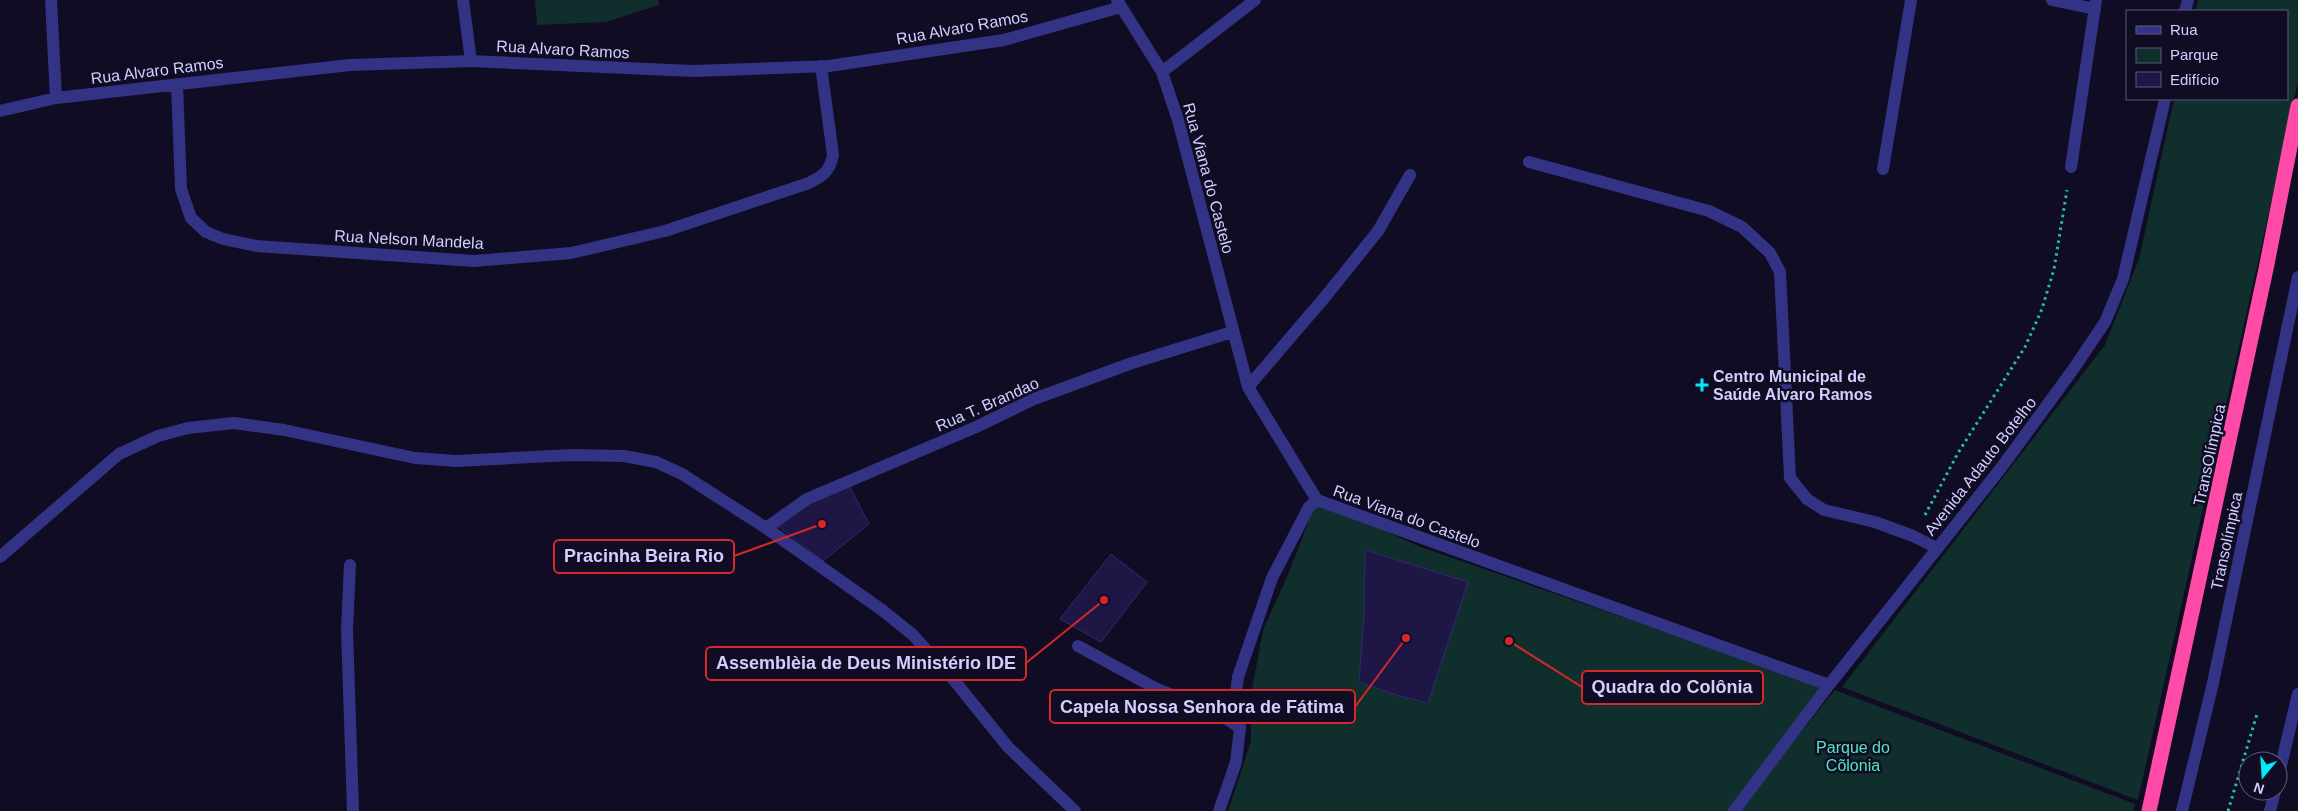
<svg xmlns="http://www.w3.org/2000/svg" width="2298" height="811" viewBox="0 0 2298 811" font-family="Helvetica,sans-serif">
	<rect width="100%" height="100%" fill="#0f0c24"/>
	<path fill="#0f2e2c" d="M535 0H658L659 5 606 22 537 25Z
		M2198 0H2298V82L2138 800 1842 687 2105 345 2139 259 2174 99H2287V11H2195Z
		M1317 500 1418 546 1823 687 1728 811H1228L1251 741V695L1263 630 1287 577Z
		M1835 690 2135 804 2133 811H1738Z"/>
	<path fill="#1e1746" stroke="#332774" d="M849 485 869 524 823 561 774 523 809 501Z
		M1365 550 1468 582 1428 703 1399 696 1359 682 1364 616Z
		M1111 554 1147 582 1101 642 1060 619Z"/>
	<g fill="none" stroke-linecap="round" stroke-linejoin="round">
		<path stroke="#25bdae" stroke-width="3" stroke-dasharray="2.5 4" stroke-linecap="butt" d="M1925 515 1958 453 2025 347 2042 309 2054 269 2067 190
			M2228 811 2257 714"/>
		<path stroke="#333386" stroke-width="12" d="M51 0 56 98
			M463 0 471 61
			M1117 0 1162 72 1178 120 1248 387 1317 500 1829 685
			M2052 0 2095 9
			M2185 11 2188 0
			M1162 72 1255 0
			M177 84 181 189 191 218 206 232 223 239 256 246 474 261 571 253 665 231 809 183C823 176 830 171 833 155L821 66
			M0 111 56 98 350 65 471 61 693 71 829 66 1004 40 1121 7
			M1529 162 1709 211 1742 227 1770 253 1780 272 1790 478 1807 499 1824 510 1875 522 1913 536 1937 548
			M2071 167 2096 0
			M1883 169 1911 0
			M1248 387 1325 297 1378 231 1410 175
			M766 528 807 499 976 427 1034 399 1132 363 1232 332
			M0 557 119 454 158 436 188 428 234 423 284 430 415 458 456 461 571 455 624 456 656 462 682 474 766 528 882 610 913 635 953 679 1008 747 1075 811
			M350 565 347 630 353 811
			M1078 646 1157 689 1217 712 1240 728
			M2278 778 2298 694
			M1219 811 1236 762 1240 728 1235 701 1238 677 1272 578 1309 507 1317 500
			M1734 811 1829 685 2001 468 2072 371 2105 322 2123 279 2165 99
			M2182 811 2213 683 2298 277
			M2270 811 2275 791"/>
		<path stroke="#ff4aa7" stroke-width="15" d="M2149 811 2266 269 2298 106"/>
	</g>
	<path fill="#00eafa" stroke="#0f0c24" stroke-width="2" d="M1699.5 377.5h5v5h5v5h-5v5h-5v-5h-5v-5h5z"/>
	<g text-anchor="middle" stroke-width="5" stroke-linejoin="round" paint-order="stroke">
		<g font-size="16" fill="#d2cfff" stroke="#0f0c24">
			<text transform="translate(962 27) rotate(-10)" y="6">Rua Alvaro Ramos</text>
			<text transform="translate(563 49) rotate(3)" y="6">Rua Alvaro Ramos</text>
			<text transform="translate(157 70) rotate(-7)" y="6">Rua Alvaro Ramos</text>
			<text transform="translate(1209 178) rotate(75)" y="6">Rua Viana do Castelo</text>
			<text transform="translate(409 239) rotate(3)" y="6">Rua Nelson Mandela</text>
			<text transform="translate(987 404) rotate(-24)" y="6">Rua T. Brandao</text>
			<text transform="translate(2209 455) rotate(-78)" y="6">TransOlímpica</text>
			<text transform="translate(1980 466) rotate(-52)" y="6">Avenida Adauto Botelho</text>
			<text transform="translate(1407 516) rotate(20)" y="6">Rua Viana do Castelo</text>
			<text transform="translate(2226 541) rotate(-78)" y="6">Transolímpica</text>
		</g>
		<g font-size="16" font-weight="bold" fill="#d2cfff" stroke="#0f0c24" text-anchor="start">
			<text x="1713" y="382">Centro Municipal de<tspan x="1713" dy="18">Saúde Alvaro Ramos</tspan></text>
		</g>
		<g font-size="16" fill="#51e8bd" stroke="#0f0c24">
			<text x="1853" y="753">Parque do<tspan x="1853" dy="18">Cõlonia</tspan></text>
		</g>
	</g>
	<path fill="none" stroke="#d62828" stroke-width="2" d="M822 524L734 556M1104 600L1026 663M1509 641L1582 687M1406 638L1355 707"/>
	<g fill="#d62828" stroke="#0f0c24" stroke-width="2">
		<circle cx="822" cy="524" r="5"/>
		<circle cx="1104" cy="600" r="5"/>
		<circle cx="1509" cy="641" r="5"/>
		<circle cx="1406" cy="638" r="5"/>
	</g>
	<g fill="#0f0c24" stroke="#d62828" stroke-width="2">
		<rect x="554" y="540" width="180" height="33" rx="5"/>
		<rect x="706" y="647" width="320" height="33" rx="5"/>
		<rect x="1582" y="671" width="181" height="33" rx="5"/>
		<rect x="1050" y="690" width="305" height="33" rx="5"/>
	</g>
	<g font-size="18" text-anchor="middle" font-weight="bold" fill="#d2cfff">
		<text x="644" y="562">Pracinha Beira Rio</text>
		<text x="866" y="669">Assemblèia de Deus Ministério IDE</text>
		<text x="1672" y="693">Quadra do Colônia</text>
		<text x="1202" y="713">Capela Nossa Senhora de Fátima</text>
	</g>
	<rect x="2126" y="10" width="162" height="90" fill="#0f0c24" stroke="#5d5a7c"/>
	<rect x="2136" y="26" width="25" height="8" fill="#333386" stroke="#5d5a7c"/>
	<text x="2170" y="35" font-size="15" fill="#d2cfff">Rua</text>
	<rect x="2136" y="48" width="25" height="15" fill="#0f2e2c" stroke="#5d5a7c"/>
	<text x="2170" y="60" font-size="15" fill="#d2cfff">Parque</text>
	<rect x="2136" y="72" width="25" height="15" fill="#1e1746" stroke="#5d5a7c"/>
	<text x="2170" y="85" font-size="15" fill="#d2cfff">Edifício</text>
	<g transform="translate(2263 776) rotate(198)"><circle r="24" fill="#0f0c24" stroke="#5d5a7c"/>
	<path d="M0-4L9 19L0 12L-9 19Z" fill="#00eafa"/>
	<text y="-8" font-size="14" font-weight="bold" text-anchor="middle" fill="#d2cfff">N</text>
	</g>
</svg>
